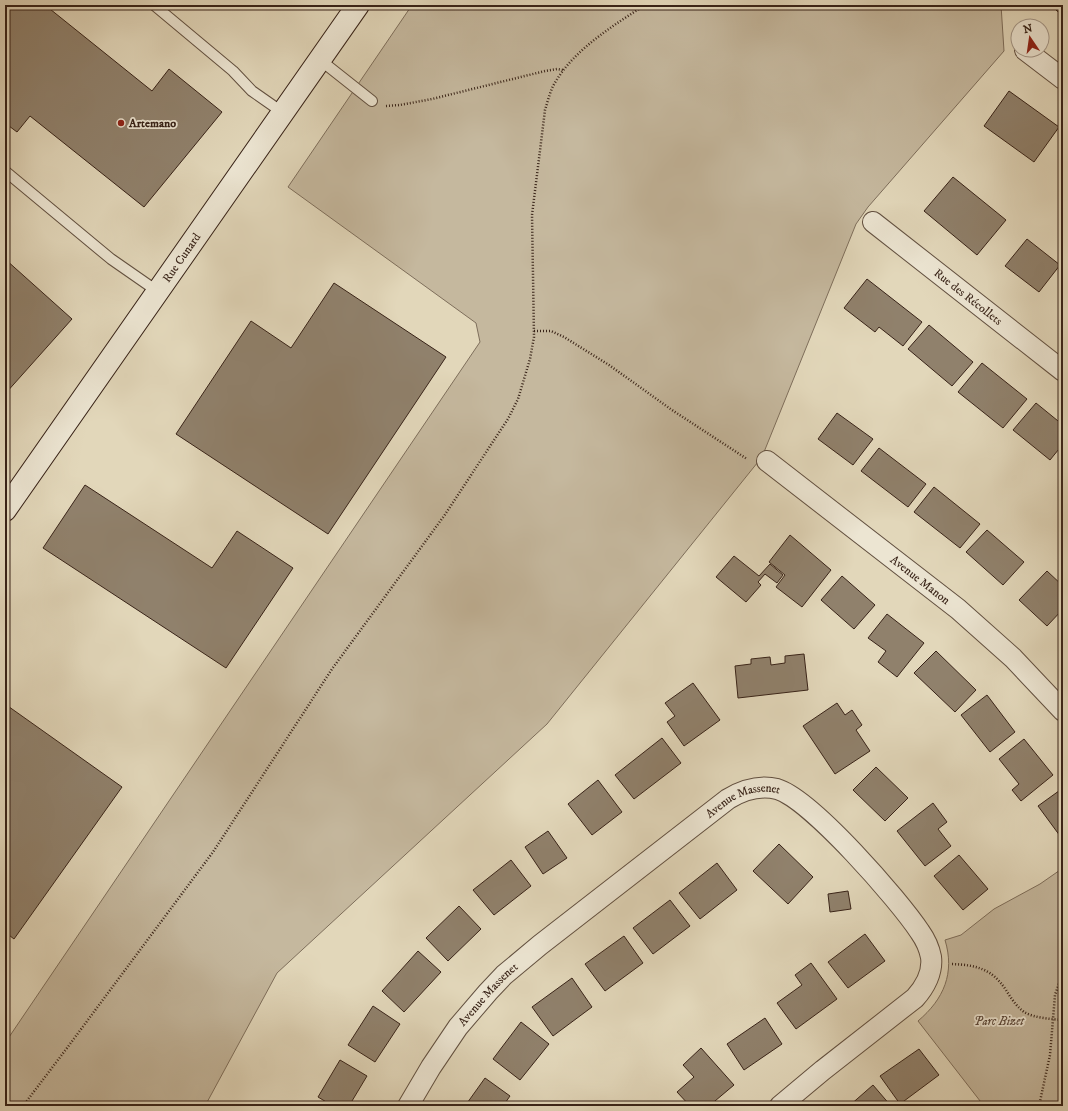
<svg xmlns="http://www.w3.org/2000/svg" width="1068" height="1111" viewBox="0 0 1068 1111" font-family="'IM FELL DW Pica',serif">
	<rect width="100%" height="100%" fill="#e2d7ba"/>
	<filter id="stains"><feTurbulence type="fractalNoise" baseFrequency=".005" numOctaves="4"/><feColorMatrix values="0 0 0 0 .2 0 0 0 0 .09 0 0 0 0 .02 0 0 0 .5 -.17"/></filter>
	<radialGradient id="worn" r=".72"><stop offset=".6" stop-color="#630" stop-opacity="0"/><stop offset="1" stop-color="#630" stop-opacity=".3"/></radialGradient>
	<path fill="#c5b89e" stroke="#7e6e5b" d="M412 5H519L521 6 523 5H1001L1004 51 868 207 856 224 762 457 547 724 277 973 205 1106H5V1043L480 342 476 323 288 187Z
		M1063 868V1106H984L918 1021C944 999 955 973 945 940L961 935 994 909 1040 884Z"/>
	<path fill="#90816c" stroke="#382318" d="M5 5H45L152 91 169 69 222 112 144 207 30 116 17 132 5 123Z
		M1060 5H1063V16L1056 10Z
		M1009 91 1059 127 1034 162 984 126Z
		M953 177 1006 220 977 255 924 211Z
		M1027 239 1060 265 1039 292 1005 266Z
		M5 259 72 319 5 394Z
		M867 279 922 322 903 346 879 327 875 332 844 308Z
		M334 283 446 357 328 534 176 434 251 321 291 348Z
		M929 325 973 362 952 386 908 349Z
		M982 363 1027 399 1003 428 958 392Z
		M1036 403 1063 425V444L1050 460 1013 430Z
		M837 413 873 439 853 465 818 439Z
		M879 448 926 484 908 507 861 471Z
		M85 485 212 568 237 531 293 568 226 668 43 548Z
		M934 487 980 524 960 548 914 512Z
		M987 530 1024 562 1003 585 966 552Z
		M790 535 831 570 802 607 776 587 785 575 769 562Z
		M734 556 759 576 770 564 783 575 777 583 765 574 758 582 761 585 746 602 716 577Z
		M1047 571 1063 586V609L1047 626 1019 600Z
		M842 576 875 605 854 629 821 600Z
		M887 614 924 643 897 677 878 662 886 651 868 638Z
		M936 651 976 690 955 712 914 673Z
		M804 654 808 690 738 698 735 666 751 664V659L770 657 771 665 785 663V656Z
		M693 683 720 720 684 746 667 722 675 716 665 703Z
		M987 695 1015 732 990 752 961 715Z
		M837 703 845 715 852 710 862 725 856 730 870 751 835 774 803 726Z
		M5 704 122 787 14 939 5 932Z
		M662 738 681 763 634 799 615 775Z
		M1024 739 1053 775 1021 801 1012 790 1019 784 999 759Z
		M876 767 908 798 885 821 853 790Z
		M598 780 622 812 592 835 568 804Z
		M1063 788V840L1038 806Z
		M933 803 947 822 938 829 951 846 925 866 897 831Z
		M548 831 567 858 543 874 525 847Z
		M779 844 813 877 788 904 753 871Z
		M959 855 988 889 963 910 934 876Z
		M511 860 531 886 494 915 473 890Z
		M717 863 737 890 700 919 679 893Z
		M848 891 851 909 830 912 828 894Z
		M670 900 690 926 653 954 633 928Z
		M459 906 481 929 448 961 426 938Z
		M865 934 885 961 848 988 828 962Z
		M624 936 643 963 605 991 585 964Z
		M418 951 441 972 404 1012 382 991Z
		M811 963 837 999 796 1029 777 1003 802 985 795 975Z
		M572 978 592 1007 553 1036 532 1007Z
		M373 1006 400 1024 375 1062 348 1045Z
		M765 1018 782 1044 744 1070 727 1044Z
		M521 1022 549 1044 520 1080 493 1059Z
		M701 1048 734 1085 709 1106H690L677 1092 694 1077 683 1065Z
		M919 1049 939 1075 900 1104 880 1076Z
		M340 1060 367 1076 349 1106H333L318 1097Z
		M485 1078 510 1096 503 1106H465Z
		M873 1085 891 1106H849Z"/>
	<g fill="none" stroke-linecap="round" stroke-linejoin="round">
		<g stroke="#625040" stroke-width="12">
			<path id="lane" d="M154 5 233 71 252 91 282 112
				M319 59 372 101
				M5 171 111 259 157 291"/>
		</g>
		<g stroke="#625040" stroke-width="22">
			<g id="street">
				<path d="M1025 50 1063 79"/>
				<path id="s1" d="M873 222 1063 371"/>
				<path id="s2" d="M767 461 958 609 1013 658 1063 711"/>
				<path id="s3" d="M408 1106 431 1067 458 1027 488 992 504 975 540 945 728 799C743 790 760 785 777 789 811 799 899 900 920 932 925 939 929 947 931 957 933 972 925 987 915 998L823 1070 780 1106"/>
			</g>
		</g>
		<g stroke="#382318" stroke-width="24">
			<g id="secondary">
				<path id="s4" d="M5 510 358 5"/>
			</g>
		</g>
		<path stroke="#382318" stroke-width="2.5" stroke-dasharray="1 2" stroke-linecap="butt" d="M386 106 400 105 432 99 545 71 557 69 563 70
			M534 331H551L564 337 609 365 672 410 747 459
			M952 964C977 965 992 969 1006 990 1011 998 1016 1006 1024 1012 1034 1018 1051 1019 1063 1020
			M23 1106 67 1048 213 852 332 669 444 516 508 419 518 399 530 359 534 337 532 215 545 110C548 101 550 90 556 81 575 49 614 25 645 5
			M1039 1106 1050 1055 1055 995 1063 972"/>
		<use href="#lane" stroke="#ece5d2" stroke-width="10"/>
		<use href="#street" stroke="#ece5d2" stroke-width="20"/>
		<use href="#secondary" stroke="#ece5d2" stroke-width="22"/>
	</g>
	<circle fill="#8f2418" stroke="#ece5d2" stroke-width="1.5" cx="121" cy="123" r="4"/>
	<g text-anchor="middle" stroke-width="3.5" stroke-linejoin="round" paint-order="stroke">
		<g font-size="12" font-weight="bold" fill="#382318" stroke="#ece5d2" text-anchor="start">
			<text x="129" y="127">Artemano</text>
		</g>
		<g font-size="12" fill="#382318" stroke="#ece5d2">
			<text dy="4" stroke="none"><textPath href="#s4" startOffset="308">Rue Cunard</textPath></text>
			<text dy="4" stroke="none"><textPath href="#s1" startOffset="121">Rue des Récollets</textPath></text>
			<text dy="4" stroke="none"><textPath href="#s2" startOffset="194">Avenue Manon</textPath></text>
			<text dy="4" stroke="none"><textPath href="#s3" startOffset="462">Avenue Massenet</textPath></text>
			<text dy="4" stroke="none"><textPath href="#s3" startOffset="138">Avenue Massenet</textPath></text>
		</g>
		<g font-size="12" font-style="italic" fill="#5b483a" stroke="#ece5d2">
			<text x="999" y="1025">Parc Bizet</text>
		</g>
	</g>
	<rect width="1068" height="1111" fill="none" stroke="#e2d7ba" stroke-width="20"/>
	<rect x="6" y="6" width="1056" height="1099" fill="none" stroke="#382318" stroke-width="2"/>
	<rect x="10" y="10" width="1048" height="1091" fill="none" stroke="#382318"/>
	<g transform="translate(1030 38) rotate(347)"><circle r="19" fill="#ece5d2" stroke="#a49788"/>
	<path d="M0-3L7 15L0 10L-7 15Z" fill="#8f2418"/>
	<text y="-6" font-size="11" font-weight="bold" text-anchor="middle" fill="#382318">N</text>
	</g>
	<rect width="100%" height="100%" filter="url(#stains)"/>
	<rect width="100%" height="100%" fill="url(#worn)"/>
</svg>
